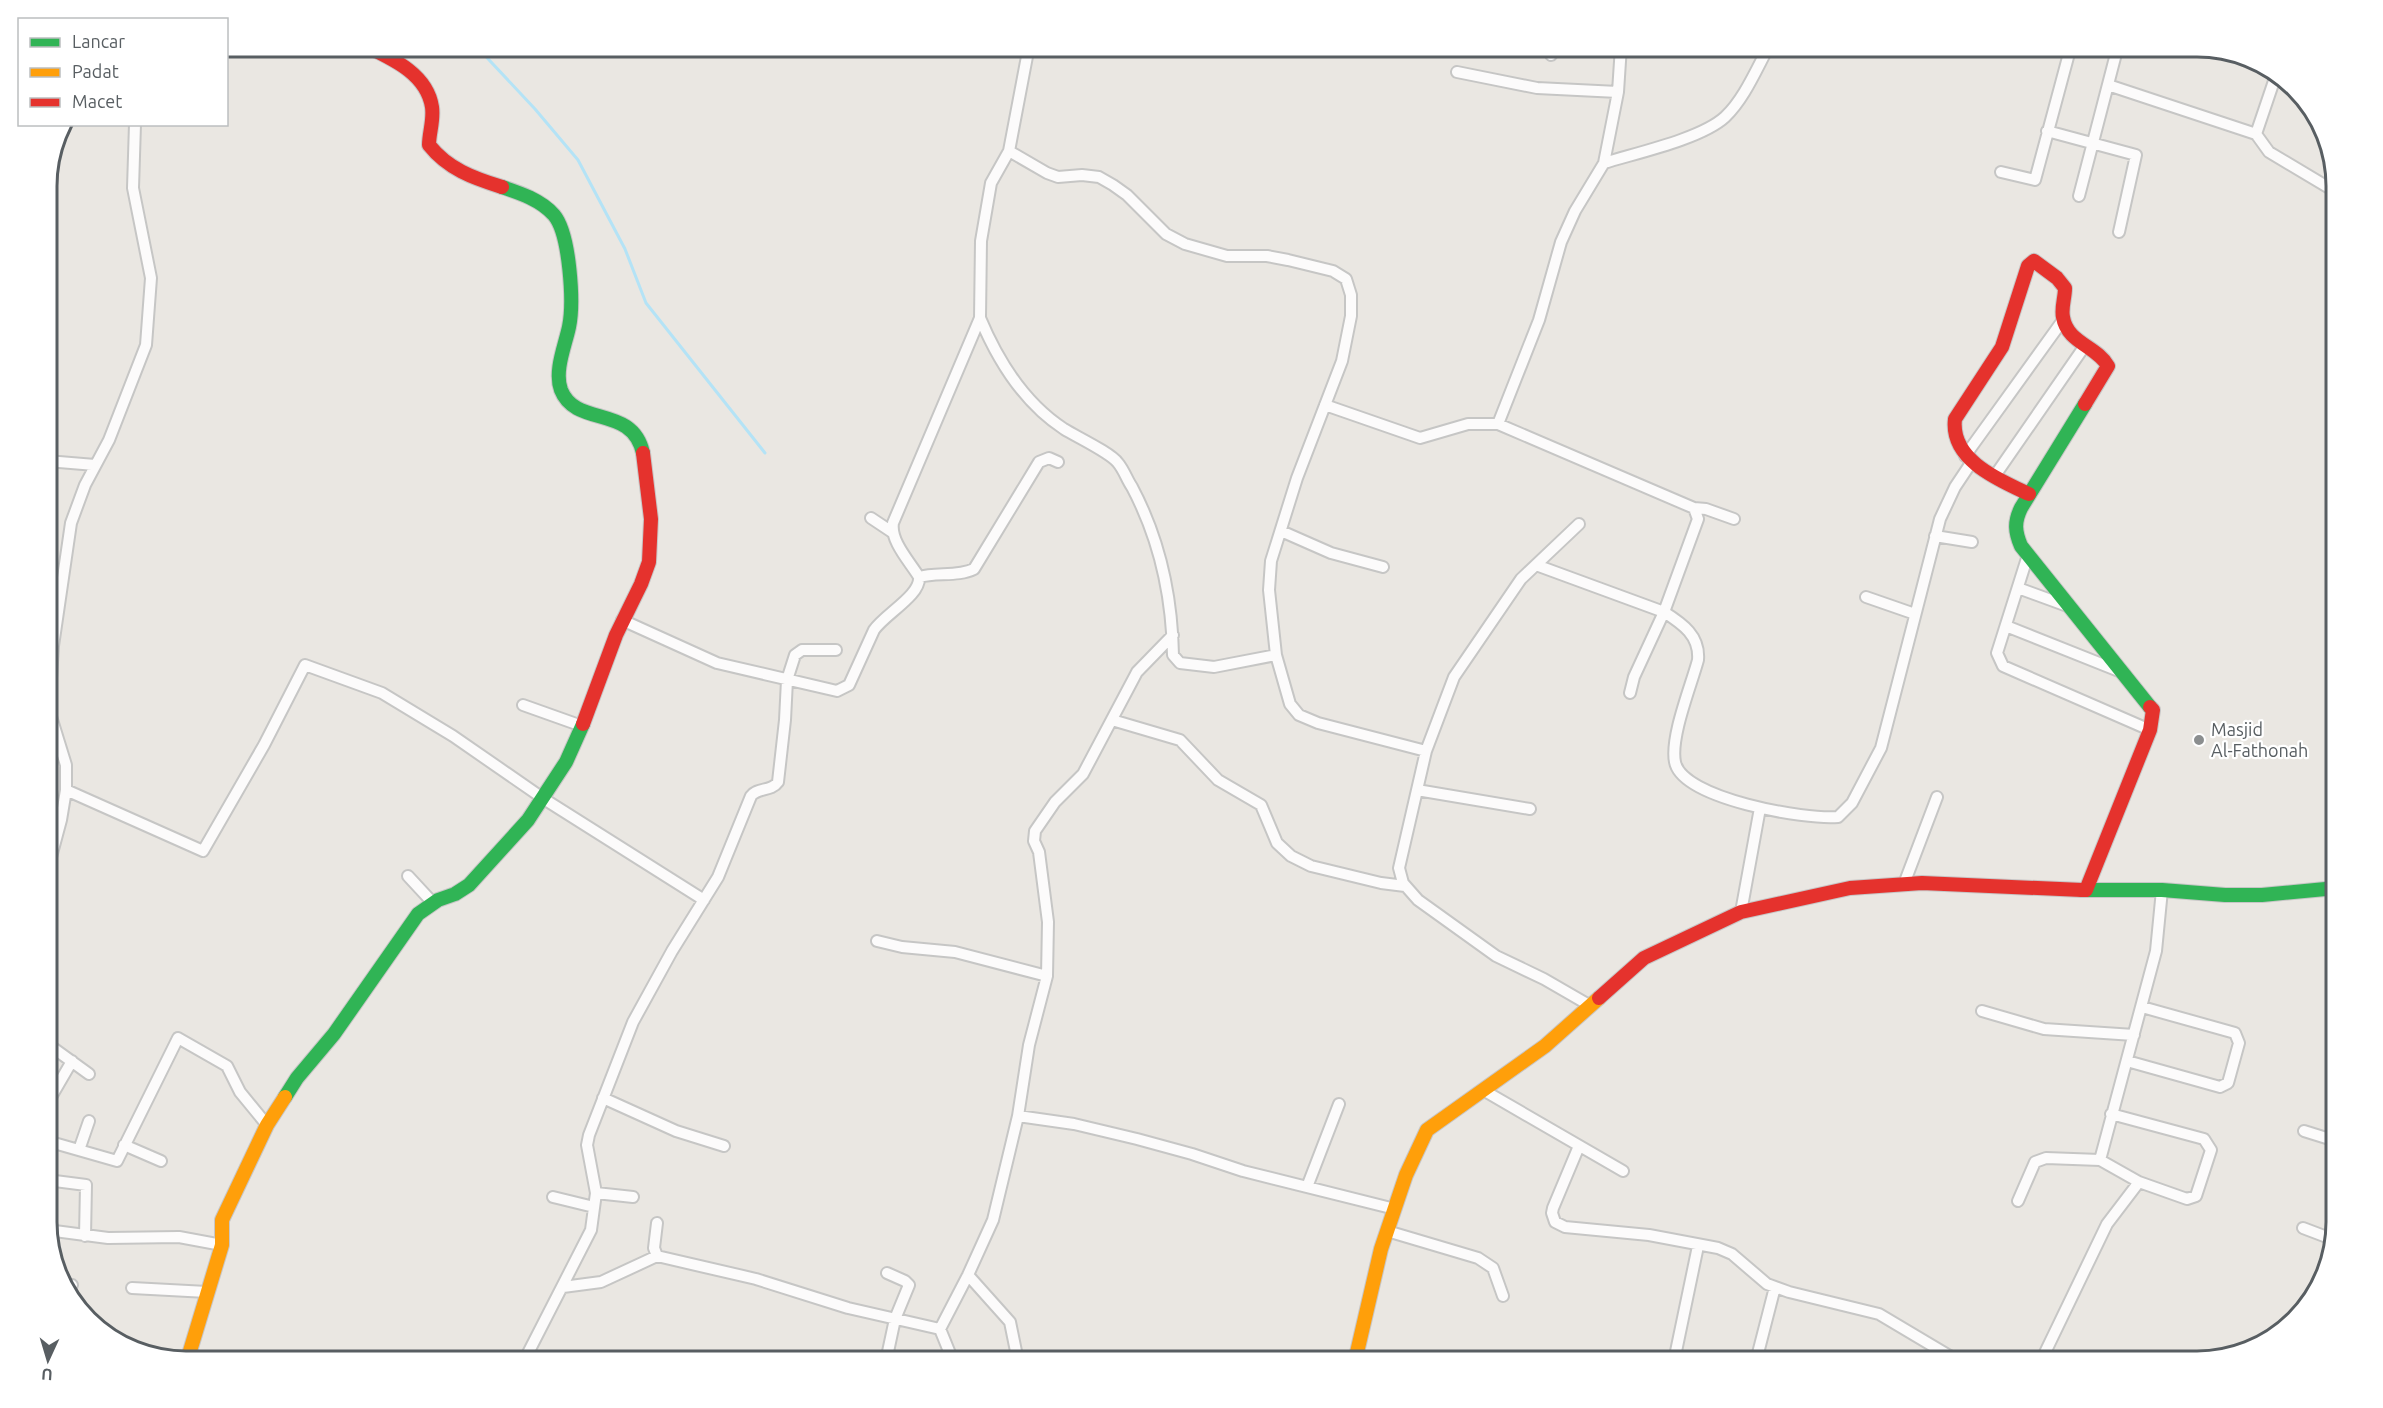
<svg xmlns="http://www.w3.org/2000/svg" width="2383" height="1408" viewBox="0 0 2383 1408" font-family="Ubuntu,sans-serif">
	<rect width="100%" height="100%" fill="#eae7e2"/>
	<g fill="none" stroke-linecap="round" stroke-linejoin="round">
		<path stroke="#b4e3f6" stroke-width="3" d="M476 46 535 109 578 160 625 249 646 303 765 453"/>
		<g stroke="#c6c6c5" stroke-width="14">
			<path id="street" d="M1551 55 1557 46
				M1457 72 1537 88 1618 92
				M2276 75 2256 134 2269 152 2336 192
				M2108 85 2256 134
				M2047 131 2136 155 2119 232
				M1009 151 1047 173 1058 177 1082 175 1099 177 1113 185 1127 195 1166 234 1185 244 1227 256H1267L1288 260 1333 271 1346 279 1351 295V316L1342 361 1297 478 1271 561 1269 590 1276 655
				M1604 163C1636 153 1701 139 1725 117 1744 99 1756 70 1769 46
				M2001 172 2035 180 2071 46
				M2079 196 2118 46
				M980 318C998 361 1024 403 1064 429 1077 437 1111 453 1118 463 1124 470 1127 480 1132 487 1159 538 1172 597 1173 655L1180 663 1214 667 1276 655 1290 704 1299 715 1318 723 1426 751
				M1325 405 1420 438 1468 424H1498L1694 508 1698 519 1664 612 1634 677 1630 693
				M1498 424 1539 320 1561 242 1575 211 1604 163 1618 92 1621 46
				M1965 456 2063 320
				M47 461 95 465
				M1994 477 2084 347
				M1694 508 1706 509 1734 519
				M871 518 892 532
				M1579 524 1521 579 1454 677 1426 751 1399 868 1403 883 1418 900 1496 956 1544 979 1589 1005
				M1281 531 1331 553 1383 567
				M1935 536 1972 542
				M2028 555 1997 653 2003 666 2150 730
				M1536 565 1664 612C1683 624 1700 636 1698 660 1691 686 1670 737 1675 762 1682 799 1806 820 1838 817L1852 803 1881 748 1940 519 1955 487 1971 463
				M919 577C936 572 958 577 974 569L1039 462 1049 458 1058 462
				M2018 588 2070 607
				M1866 597 1915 614
				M622 620 717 663 837 691 849 685 874 630C885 614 921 595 919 577 910 562 890 541 893 523L980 318 981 241 991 183 1009 151 1029 46
				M2006 626 2124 673
				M523 705 582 726
				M1112 720 1180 740 1218 780 1261 805 1277 843 1291 856 1311 866 1381 883 1405 886
				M66 790 203 851 264 745 305 665 382 693 453 736 544 799 704 900
				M1417 790 1530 809
				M47 872 61 820 66 790V765L49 710 53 646 71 523 85 485 109 440 146 345 151 278 133 188 135 124
				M408 876 433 903
				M1904 884 1937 797
				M1741 912 1760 808
				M877 941 902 947 955 952 1047 976 1029 1045 1018 1116
				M1047 976 1048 922 1039 852 1034 841 1035 831 1055 802 1083 774 1137 672 1173 635
				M1982 1011 2044 1029 2134 1035
				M49 1045 89 1074
				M2127 1061 2220 1087 2228 1083 2239 1043 2235 1033 2142 1007
				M1483 1090 1623 1171
				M603 1098 676 1131 724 1146
				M47 1104 72 1061
				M2111 1114 2204 1139 2211 1150 2196 1196 2187 1199 2139 1182
				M2304 1131 2336 1141
				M47 1141 117 1161 178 1038 227 1066 240 1092 267 1125
				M124 1145 161 1161
				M1579 1146 1553 1208 1552 1213 1555 1222 1565 1227 1649 1235 1718 1248 1732 1254 1767 1284 1789 1292 1879 1314 1958 1361
				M79 1150 89 1121
				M2100 1160 2156 951 2162 890
				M47 1180 86 1185 85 1236
				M1307 1187 1339 1104
				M2332 1192 2336 1194
				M596 1193 633 1197
				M553 1197 594 1207
				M2018 1201 2035 1162 2046 1158 2100 1160 2139 1182 2107 1224 2041 1361
				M657 1223 654 1248 657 1256 756 1279 848 1308 940 1329 968 1275 993 1220 1018 1116 1074 1124 1137 1139 1192 1154 1243 1171 1395 1209
				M2303 1228 2332 1239
				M47 1230 108 1238 179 1237 222 1245
				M1387 1231 1478 1258 1493 1268 1503 1296
				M968 1275 1010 1322 1018 1361
				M63 1284 72 1285
				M563 1287 601 1282 657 1256
				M132 1288 207 1292
				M940 1329 953 1361
				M462 1361 469 1358 482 1361
				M524 1361 591 1230 596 1193 587 1145 589 1135 633 1022 672 951 718 877 751 796C758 787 771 792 778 782L785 720 787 680 795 655 802 650H836
				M886 1361 895 1319 909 1285 905 1281 887 1273
				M1674 1361 1698 1246
				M1756 1361 1775 1287"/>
		</g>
		<g stroke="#c7c6c6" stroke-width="16">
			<path id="fast" d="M502 187C520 193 541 200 554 215 570 234 574 303 569 327 565 346 554 371 561 390 576 428 632 404 643 453
				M2085 404 2021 508C2014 522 2015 532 2021 546L2150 707
				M2082 890H2162L2225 895H2262L2336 888
				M285 1097 297 1078 334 1034 418 914 438 900 455 894 469 885 528 820 566 762 583 724"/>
		</g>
		<g stroke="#c7c6c6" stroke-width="16">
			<path id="slow" d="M187 1361 222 1245V1220L267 1125 285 1097
				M1355 1361 1381 1249 1406 1175 1427 1130 1545 1046 1599 998"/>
		</g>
		<g stroke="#c7c6c6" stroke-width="16">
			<path id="jam" d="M366 46C393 59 427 74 432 107 434 120 429 133 429 145 448 169 473 178 502 187
				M2029 494C1999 480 1950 460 1955 419L2002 347 2028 266 2034 261 2057 278 2065 288C2065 298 2061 308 2063 317 2067 343 2097 346 2108 366L2085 404
				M583 724 616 635 641 584 649 562 651 519 643 453
				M2086 890 2150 730 2153 710 2150 707
				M1599 998 1644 958 1741 912 1850 888 1922 883 2082 890"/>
		</g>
		<use href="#street" stroke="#fcfbfb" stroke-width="10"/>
		<use href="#fast" stroke="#30b455" stroke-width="14"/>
		<use href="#slow" stroke="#ff9f0a" stroke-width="14"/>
		<use href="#jam" stroke="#e5322d" stroke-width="14"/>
	</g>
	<circle fill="#8b8e8f" stroke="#fff" stroke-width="2" cx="2199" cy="740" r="6"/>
	<g text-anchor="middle" stroke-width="4.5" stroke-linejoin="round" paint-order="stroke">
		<g font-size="18" fill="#585e62" stroke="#fff" text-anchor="start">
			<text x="2211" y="736">Masjid<tspan x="2211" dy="21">Al-Fathonah</tspan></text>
		</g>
	</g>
	<path d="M0 0H2383V1408H0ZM186 57H2197A129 129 0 0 1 2326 186V1222A129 129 0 0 1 2197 1351H186A129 129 0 0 1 57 1222V186A129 129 0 0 1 186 57Z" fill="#fff" fill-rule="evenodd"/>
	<path fill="none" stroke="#585e62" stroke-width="3" d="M186 57H2197A129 129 0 0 1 2326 186V1222A129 129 0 0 1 2197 1351H186A129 129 0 0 1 57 1222V186A129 129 0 0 1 186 57Z"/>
	<rect x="18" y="18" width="210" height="108" fill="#ffffff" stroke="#bcbfc0" stroke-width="1.5"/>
	<rect x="30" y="38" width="30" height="9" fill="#30b455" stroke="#bcbfc0" stroke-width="1.5"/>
	<text x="72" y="48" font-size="18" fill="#585e62">Lancar</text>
	<rect x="30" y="68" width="30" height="9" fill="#ff9f0a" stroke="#bcbfc0" stroke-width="1.5"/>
	<text x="72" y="78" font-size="18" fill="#585e62">Padat</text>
	<rect x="30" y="98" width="30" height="9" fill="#e5322d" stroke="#bcbfc0" stroke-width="1.5"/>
	<text x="72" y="108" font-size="18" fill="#585e62">Macet</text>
	<g transform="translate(48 1360) rotate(184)" stroke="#ffffff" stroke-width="4.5" paint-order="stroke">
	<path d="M0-4.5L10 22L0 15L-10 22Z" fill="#585e62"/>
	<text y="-9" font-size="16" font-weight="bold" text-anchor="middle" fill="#585e62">U</text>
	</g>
</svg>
